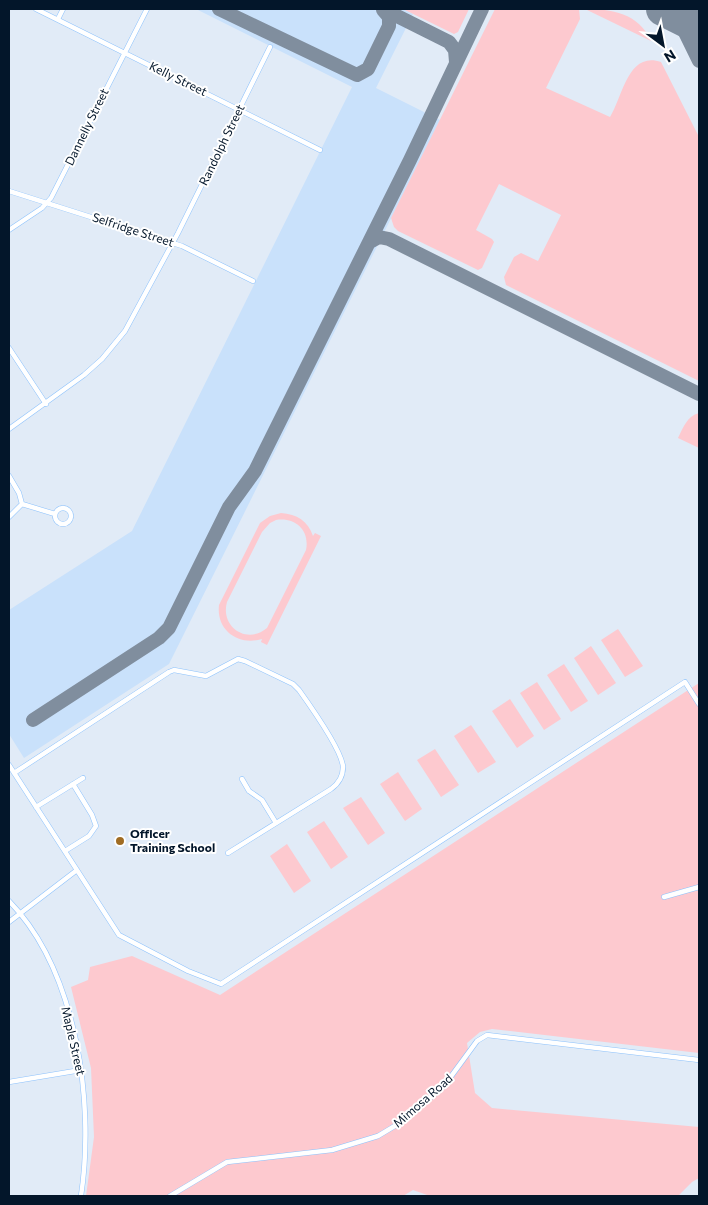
<svg xmlns="http://www.w3.org/2000/svg" width="708" height="1205" viewBox="0 0 708 1205" font-family="Commissioner,sans-serif">
	<rect width="100%" height="100%" fill="#e1ebf7"/>
	<path fill="#c9e1fb" d="M196 9H403L413 14 376 88 440 120 169 664 24 758 9 734V610L132 531 352 87Z"/>
	<path fill="#fdc9cf" fill-rule="evenodd" d="M403 9H469L458 32 454 34Z
		M495 9H579L580 19 546 88 610 117C623 96 628 51 661 62L699 137V381L506 285 504 277 514 257 521 253 538 261 561 215 499 184 476 230 492 239 494 242 482 268 478 270 398 231 394 227 391 218Z
		M585 9C611 9 639 13 651 41Z
		M699 413V448L678 438C683 428 687 416 699 413Z
		M281 513C297 514 308 521 313 536L315 533 321 536 267 645 261 642 262 639C239 646 216 631 219 605L260 523 270 516ZM276 520C296 517 310 531 306 550L267 628C247 645 220 627 227 602L262 532 270 523Z
		M618 629 643 666 625 677 601 640Z
		M591 646 616 683 598 695 574 658Z
		M564 664 588 701 571 712 547 675Z
		M537 682 561 719 544 730 520 693Z
		M699 683V1053L492 1029 480 1032 467 1043 475 1093 492 1108 699 1127V1178L692 1182 678 1196H430L413 1190 403 1196H86L94 1137 91 1068 71 987 88 980 90 967 132 956 220 995Z
		M510 699 534 736 517 748 492 711Z
		M471 725 496 762 478 773 454 736Z
		M435 749 459 785 441 797 417 760Z
		M398 772 422 809 405 821 380 784Z
		M361 797 385 833 368 845 343 808Z
		M324 821 348 857 331 869 307 832Z
		M287 844 311 881 294 893 270 856Z"/>
	<g fill="none" stroke-linecap="round" stroke-linejoin="round">
		<path stroke="#808e9e" stroke-width="14" d="M219 9 357 75 368 69 389 26V17L383 10
			M383 9 449 42 455 50 456 62
			M677 16 699 61
			M370 242 379 237 389 239 699 394
			M33 720 159 638 169 628 229 507 255 471 410 160 482 9"/>
		<path stroke="#808e9e" stroke-width="34" d="M663 9 699 27"/>
		<g stroke="#8dc2fc" stroke-width="5.5">
			<path id="minor" d="M36 9 320 150
				M58 19 63 9
				M9 191 182 246 253 281
				M9 230 42 208 51 198 147 9
				M9 348 46 404
				M9 429 84 375 102 359 125 331 178 233 270 47
				M9 476 19 493 22 504
				M22 504 55 514
				M55 516a8 8 0 1 1 16 0a8 8 0 1 1-16 0Z
				M9 517 22 504
				M9 765 119 935 188 971 221 984 685 682 699 704
				M14 773 169 672 174 670 206 676 238 659 245 661 293 684 299 690C309 704 342 751 343 767 343 777 338 784 331 789L228 853
				M242 779 249 791 262 800 276 823
				M36 807 83 778
				M65 851 89 836 96 826 92 815 73 784
				M664 897 699 887
				M9 901C77 971 95 1103 81 1196
				M9 922 77 870
				M9 1082 81 1070
				M170 1196 227 1162 332 1150 378 1136 403 1121 444 1086 477 1041 487 1035 699 1060"/>
		</g>
		<use href="#minor" stroke="#fff" stroke-width="4.5"/>
	</g>
	<circle fill="#a06c23" stroke="#fff" stroke-width="2" cx="120" cy="841" r="5"/>
	<g text-anchor="middle" stroke-width="4" stroke-linejoin="round" paint-order="stroke">
		<g font-size="12" fill="#03162a" stroke="#fff">
			<text transform="translate(178 79) rotate(26)" y="4">Kelly Street</text>
			<text transform="translate(87 127) rotate(-64)" y="4">Dannelly Street</text>
			<text transform="translate(222 145) rotate(-64)" y="4">Randolph Street</text>
			<text transform="translate(133 230) rotate(18)" y="4">Selfridge Street</text>
			<text transform="translate(73 1041) rotate(77)" y="4">Maple Street</text>
			<text transform="translate(423 1101) rotate(-41)" y="4">Mimosa Road</text>
		</g>
		<g font-size="12" font-weight="bold" fill="#03162a" stroke="#fff" text-anchor="start">
			<text x="130" y="838">Officer<tspan x="130" dy="14">Training School</tspan></text>
		</g>
	</g>
	<rect width="708" height="1205" fill="none" stroke="#03162a" stroke-width="20"/>
	<g transform="translate(663 45) rotate(148)" stroke="#ffffff" stroke-width="4" paint-order="stroke">
	<path d="M0-4L9 19L0 12L-9 19Z" fill="#03162a"/>
	<text y="-8" font-size="14" font-weight="bold" text-anchor="middle" fill="#03162a">N</text>
	</g>
</svg>
